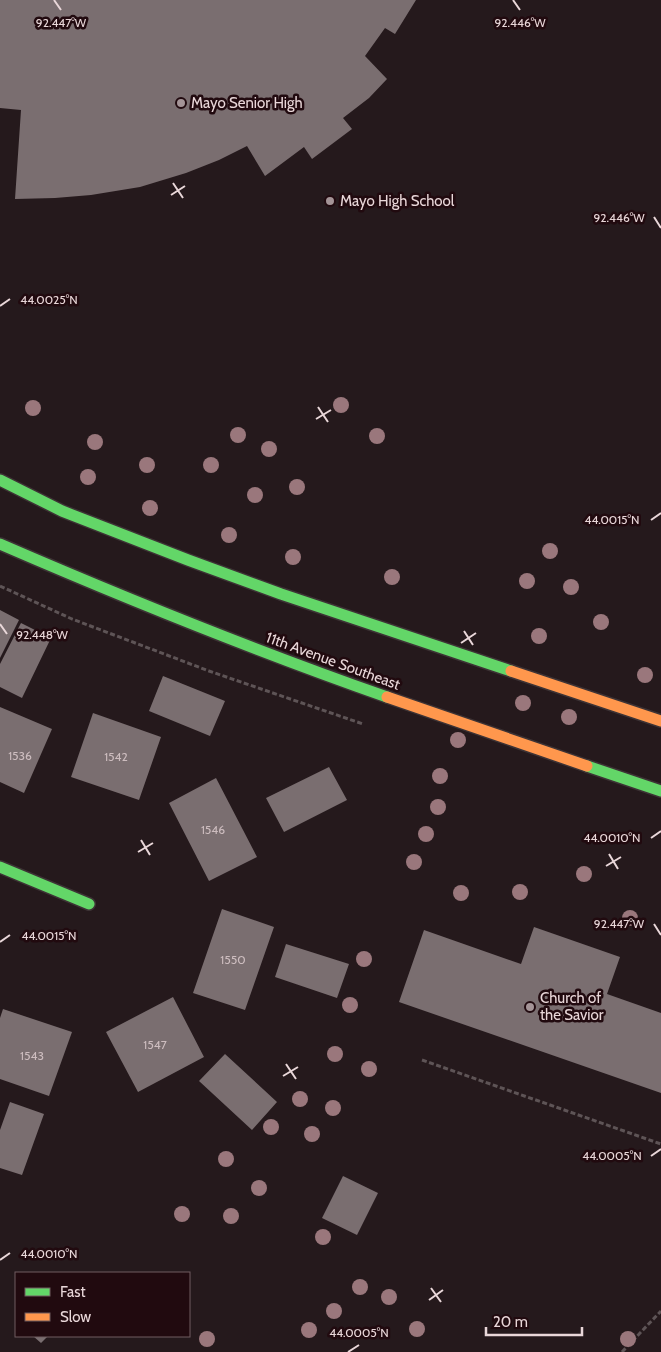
<svg xmlns="http://www.w3.org/2000/svg" width="661" height="1352" viewBox="0 0 661 1352" font-family="Cabin,sans-serif">
	<rect width="100%" height="100%" fill="#25191c"/>
	<path fill="#7a6e70" d="M0 0H416L395 34 385 28 365 56 387 79 369 98 343 118 352 129 312 159 304 147 265 176 247 146 219 160 186 173 140 187 91 195 55 198 15 199 21 110 0 108Z
		M0 610 19 620 0 658Z
		M21 623 51 638 22 698 0 687V664Z
		M163 676 225 701 210 736 149 711Z
		M0 707 52 729 24 793 0 782Z
		M93 713 161 737 139 800 71 777Z
		M329 767 347 800 284 832 266 798Z
		M216 778 257 857 209 881 169 803Z
		M222 909 274 927 245 1010 193 993Z
		M534 927 620 957 607 994 661 1013V1093L399 1002 424 930 521 964Z
		M286 944 349 964 337 998 275 977Z
		M173 997 204 1057 138 1092 106 1032Z
		M3 1009 72 1032 49 1096 0 1079V1018Z
		M225 1054 277 1102 252 1130 199 1081Z
		M10 1102 44 1114 22 1175 0 1168V1130Z
		M343 1176 378 1193 357 1235 322 1218Z
		M33 1336H48L41 1343Z"/>
	<g fill="none" stroke-linecap="round" stroke-linejoin="round">
		<g stroke="#3d3335" stroke-width="14">
			<path id="fast" d="M0 480 62 511 188 560 281 594 511 671
				M0 544C127 599 256 651 387 697
				M587 766 661 791
				M0 867 89 904"/>
		</g>
		<g stroke="#3d3335" stroke-width="14">
			<path id="slow" d="M511 671 661 721
				M387 697 587 766"/>
		</g>
		<path stroke="#5e5456" stroke-width="3" stroke-dasharray="5 2.5" stroke-linecap="butt" d="M0 586 72 619 209 671 363 724
			M422 1060 661 1144
			M622 1352 661 1311"/>
		<use href="#fast" stroke="#63d668" stroke-width="11"/>
		<use href="#slow" stroke="#ff974d" stroke-width="11"/>
	</g>
	<g fill="#9a777c">
		<circle cx="341" cy="405" r="8"/>
		<circle cx="33" cy="408" r="8"/>
		<circle cx="238" cy="435" r="8"/>
		<circle cx="377" cy="436" r="8"/>
		<circle cx="95" cy="442" r="8"/>
		<circle cx="269" cy="449" r="8"/>
		<circle cx="147" cy="465" r="8"/>
		<circle cx="211" cy="465" r="8"/>
		<circle cx="88" cy="477" r="8"/>
		<circle cx="297" cy="487" r="8"/>
		<circle cx="255" cy="495" r="8"/>
		<circle cx="150" cy="508" r="8"/>
		<circle cx="229" cy="535" r="8"/>
		<circle cx="550" cy="551" r="8"/>
		<circle cx="293" cy="557" r="8"/>
		<circle cx="392" cy="577" r="8"/>
		<circle cx="527" cy="581" r="8"/>
		<circle cx="571" cy="587" r="8"/>
		<circle cx="601" cy="622" r="8"/>
		<circle cx="539" cy="636" r="8"/>
		<circle cx="645" cy="675" r="8"/>
		<circle cx="523" cy="703" r="8"/>
		<circle cx="569" cy="717" r="8"/>
		<circle cx="458" cy="740" r="8"/>
		<circle cx="440" cy="776" r="8"/>
		<circle cx="438" cy="807" r="8"/>
		<circle cx="426" cy="834" r="8"/>
		<circle cx="414" cy="862" r="8"/>
		<circle cx="584" cy="874" r="8"/>
		<circle cx="520" cy="892" r="8"/>
		<circle cx="461" cy="893" r="8"/>
		<circle cx="630" cy="918" r="8"/>
		<circle cx="364" cy="959" r="8"/>
		<circle cx="350" cy="1005" r="8"/>
		<circle cx="335" cy="1054" r="8"/>
		<circle cx="369" cy="1069" r="8"/>
		<circle cx="300" cy="1099" r="8"/>
		<circle cx="333" cy="1108" r="8"/>
		<circle cx="271" cy="1127" r="8"/>
		<circle cx="312" cy="1134" r="8"/>
		<circle cx="226" cy="1159" r="8"/>
		<circle cx="259" cy="1188" r="8"/>
		<circle cx="182" cy="1214" r="8"/>
		<circle cx="231" cy="1216" r="8"/>
		<circle cx="323" cy="1237" r="8"/>
		<circle cx="360" cy="1287" r="8"/>
		<circle cx="389" cy="1297" r="8"/>
		<circle cx="334" cy="1311" r="8"/>
		<circle cx="417" cy="1329" r="8"/>
		<circle cx="309" cy="1330" r="8"/>
		<circle cx="207" cy="1339" r="8"/>
		<circle cx="628" cy="1339" r="8"/>
	</g>
	<path fill="none" stroke="#e9d7d9" stroke-width="2" d="M54 0 61 10M513 0 520 10M173 183 183 198M171 195 185 186M654 217 661 228M0 306 10 299M318 407 328 422M316 419 331 410M651 520 661 513M0 624 7 634M464 631 473 645M461 643 476 633M651 838 661 831M141 840 150 855M138 852 153 843M609 854 618 869M606 866 621 857M654 924 661 935M0 942 10 935M286 1064 296 1079M283 1076 298 1067M651 1156 661 1149M0 1260 10 1253M431 1288 441 1302M429 1300 443 1290M348 1352 359 1345"/>
	<g fill="#a49497" stroke="#210a0f" stroke-width="2">
		<circle cx="181" cy="103" r="5"/>
		<circle cx="330" cy="201" r="5"/>
		<circle cx="530" cy="1007" r="5"/>
	</g>
	<g text-anchor="middle" stroke-width="5" stroke-linejoin="round" paint-order="stroke">
		<g font-size="12" fill="#cdbdbf">
			<text x="20" y="760">1536</text>
			<text x="116" y="761">1542</text>
			<text x="213" y="834">1546</text>
			<text x="233" y="964">1550</text>
			<text x="155" y="1049">1547</text>
			<text x="32" y="1060">1543</text>
		</g>
		<g font-size="15" fill="#e9d7d9" stroke="#210a0f" text-anchor="start">
			<text x="191" y="108">Mayo Senior High</text>
			<text x="340" y="206">Mayo High School</text>
			<text x="540" y="1003">Church of<tspan x="540" dy="17">the Savior</tspan></text>
		</g>
		<g font-size="15" fill="#e9d7d9" stroke="#210a0f">
			<text transform="translate(333 661) rotate(20)" y="5">11th Avenue Southeast</text>
		</g>
	</g>
	<g font-size="12" text-anchor="middle" fill="#e9d7d9" stroke="#210a0f" stroke-width="5" stroke-linejoin="round" paint-order="stroke">
		<text x="61" y="27">92.447°W</text>
		<text x="520" y="27">92.446°W</text>
		<text x="619" y="222">92.446°W</text>
		<text x="49" y="304">44.0025°N</text>
		<text x="612" y="524">44.0015°N</text>
		<text x="42" y="639">92.448°W</text>
		<text x="612" y="842">44.0010°N</text>
		<text x="619" y="928">92.447°W</text>
		<text x="49" y="940">44.0015°N</text>
		<text x="612" y="1160">44.0005°N</text>
		<text x="49" y="1258">44.0010°N</text>
		<text x="359" y="1337">44.0005°N</text>
	</g>
	<rect x="15" y="1272" width="175" height="65" fill="#210a0f" stroke="#715c60"/>
	<rect x="25" y="1288" width="25" height="8" fill="#63d668" stroke="#715c60"/>
	<text x="60" y="1297" font-size="15" fill="#e9d7d9">Fast</text>
	<rect x="25" y="1313" width="25" height="8" fill="#ff974d" stroke="#715c60"/>
	<text x="60" y="1322" font-size="15" fill="#e9d7d9">Slow</text>
	<path d="M486 1327v8h96v-8" fill="none" stroke="#e9d7d9" stroke-width="2.5"/>
	<text x="493" y="1327" font-size="15" fill="#e9d7d9" stroke="#210a0f" stroke-width="4" paint-order="stroke">20 m</text>
</svg>
